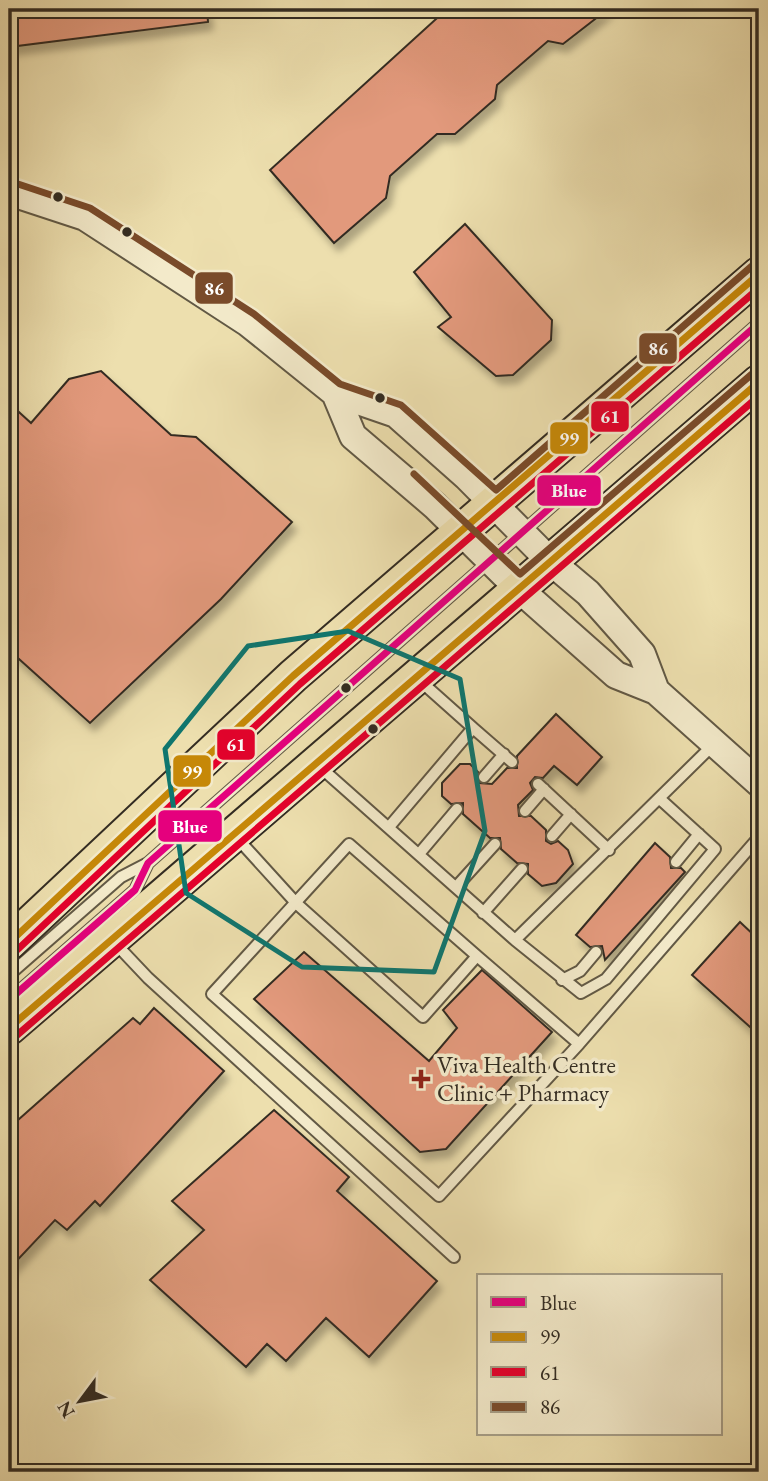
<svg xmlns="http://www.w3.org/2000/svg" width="768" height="1481" viewBox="0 0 768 1481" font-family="'EB Garamond',serif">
	<defs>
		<filter id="shadow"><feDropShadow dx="4.5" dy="8" stdDeviation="3.5" flood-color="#0004"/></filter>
	</defs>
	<rect width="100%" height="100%" fill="#eddfae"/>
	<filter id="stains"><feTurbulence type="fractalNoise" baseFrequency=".00286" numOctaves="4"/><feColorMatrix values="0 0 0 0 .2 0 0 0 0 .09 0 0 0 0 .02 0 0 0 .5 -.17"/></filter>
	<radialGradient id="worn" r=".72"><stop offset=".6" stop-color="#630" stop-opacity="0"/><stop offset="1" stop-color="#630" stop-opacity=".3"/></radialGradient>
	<path fill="#e2997b" stroke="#332c22" stroke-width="2" filter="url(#shadow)" d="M9 9H207L208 22 9 47Z
		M447 9H608L563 44 548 41 497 85 495 99 455 134H437L390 176 386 198 334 243 270 170Z
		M465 224 552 320 551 340 513 375 496 376 438 327 451 317 414 272Z
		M101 371 171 435 196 437 292 522 221 599 90 723 9 650V403L31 423 69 379Z
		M556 714 602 757 577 785 554 766 543 778 535 777 530 783 533 790 518 805 519 816H531L546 830V841L551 844 558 841 568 850 573 864 556 883 542 886 528 874V864L517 863 501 849 500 838H490L463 814V803L451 804 442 796V783L460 764H470L478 772 476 779 479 783 492 784 507 768H517V756Z
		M655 843 670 857 671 868H681L685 872 605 960 602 946 590 947 576 935Z
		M740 922 759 940V1035L692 975Z
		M304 952 429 1061 457 1028 443 1010 482 970 552 1032 446 1149 420 1152 254 999Z
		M154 1008 224 1071 100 1206 95 1201 67 1230 55 1220 9 1269V1128L133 1018 140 1024Z
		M274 1110 349 1177 337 1191 437 1281 369 1357 326 1318 286 1361 267 1344 246 1367 150 1280 204 1230 172 1201Z"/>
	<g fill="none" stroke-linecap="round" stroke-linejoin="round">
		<g stroke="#625945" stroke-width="14">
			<path id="service" d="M473 728 512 762
				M320 767 515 940 714 744
				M484 777 504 754
				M538 784 609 850
				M525 811 544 789
				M389 827 473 728 418 679
				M552 836 571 814
				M237 838 297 904 423 1017 477 956 349 844 212 994 439 1196 579 1044 477 956
				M419 854 457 809
				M676 862 699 834
				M456 887 495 844
				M483 913 522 869
				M515 940 581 993 606 979 715 849 660 799
				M113 941 148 978 454 1257
				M9 975 121 877 148 863 759 323
				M562 980 580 971 596 952
				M9 1000 135 890 148 863
				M579 1044 759 837"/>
		</g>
		<g stroke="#625945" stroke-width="30">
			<path id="tertiary" d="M9 192 85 217 248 323 335 393 396 414 467 477 550 561 588 593 642 654 656 691
				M335 393 353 436 435 506 519 589 616 675 656 691 759 783"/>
		</g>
		<g stroke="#332c22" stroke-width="37">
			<path id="primary" d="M9 943 293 676 759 274
				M9 1028 759 382"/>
		</g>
		<use href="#service" stroke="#f3eaca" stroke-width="10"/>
		<use href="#tertiary" stroke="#f3eaca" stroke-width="26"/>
		<use href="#primary" stroke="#eddfae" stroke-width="33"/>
		<g stroke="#f3eaca" stroke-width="12">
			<path id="bus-1" d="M9 1000 135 890 148 863 759 323"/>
		</g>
		<g stroke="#f3eaca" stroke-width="12">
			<path id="bus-2" d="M9 943 293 676 759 274
				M9 1028 759 382"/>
		</g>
		<g stroke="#f3eaca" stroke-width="12">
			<path id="bus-3" d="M16 951 300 684 759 288
				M16 1036 759 396"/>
		</g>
		<g stroke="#f3eaca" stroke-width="12">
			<path id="bus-4" d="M12 182 90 208 254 314 340 384 401 405 496 490 752 266
				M414 474 520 574 752 374"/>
		</g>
		<use href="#bus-1" stroke="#e5007d" stroke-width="7"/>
		<use href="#bus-2" stroke="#c68808" stroke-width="7"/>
		<use href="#bus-3" stroke="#e4002b" stroke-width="7"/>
		<use href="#bus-4" stroke="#7a4b2a" stroke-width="7"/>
	</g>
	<path fill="none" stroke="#0f766e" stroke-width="5" stroke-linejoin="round" d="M348 631 460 679 485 831 434 972 302 967 186 893 165 749 248 646Z"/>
	<g fill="#332c22" stroke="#f3eaca" stroke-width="2.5">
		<circle cx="58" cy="197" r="6"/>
		<circle cx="127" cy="232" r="6"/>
		<circle cx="380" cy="398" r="6"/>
		<circle cx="346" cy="688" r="6"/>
		<circle cx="373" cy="729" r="6"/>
	</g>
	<path fill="#8f2418" stroke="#f3eaca" stroke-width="2.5" d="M417.5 1068.5h7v7h7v7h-7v7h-7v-7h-7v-7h7z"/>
	<g text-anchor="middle" stroke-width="7" stroke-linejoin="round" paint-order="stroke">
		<g font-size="24" fill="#332c22" stroke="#f3eaca" text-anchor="start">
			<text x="437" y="1073">Viva Health Centre<tspan x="437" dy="28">Clinic + Pharmacy</tspan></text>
		</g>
	</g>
	<g stroke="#f3eaca" stroke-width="2.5">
		<rect x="194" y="271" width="40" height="34" rx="7" fill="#7a4b2a"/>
		<rect x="638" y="332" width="40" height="33" rx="7" fill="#7a4b2a"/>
		<rect x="590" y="400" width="40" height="33" rx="7" fill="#e4002b"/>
		<rect x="549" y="421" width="40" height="34" rx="7" fill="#c68808"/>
		<rect x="536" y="474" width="66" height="33" rx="7" fill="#e5007d"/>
		<rect x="216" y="728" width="40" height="33" rx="7" fill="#e4002b"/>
		<rect x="172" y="754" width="40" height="34" rx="7" fill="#c68808"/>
		<rect x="157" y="809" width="66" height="34" rx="7" fill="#e5007d"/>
	</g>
	<g font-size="19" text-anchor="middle" font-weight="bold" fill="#fff">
		<text x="214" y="295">86</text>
		<text x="658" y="355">86</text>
		<text x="610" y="423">61</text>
		<text x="569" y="445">99</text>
		<text x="569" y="497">Blue</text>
		<text x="236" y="751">61</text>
		<text x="192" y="778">99</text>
		<text x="190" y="833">Blue</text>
	</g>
	<rect width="768" height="1481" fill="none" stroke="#eddfae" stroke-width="35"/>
	<rect x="10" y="10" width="747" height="1460" fill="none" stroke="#332c22" stroke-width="3.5"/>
	<rect x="18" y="18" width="733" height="1446" fill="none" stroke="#332c22" stroke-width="2"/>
	<rect x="477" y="1274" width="245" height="161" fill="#f3eaca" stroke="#a69e87" stroke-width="2"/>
	<rect x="491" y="1297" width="35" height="10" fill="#e5007d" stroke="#a69e87" stroke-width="2"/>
	<text x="540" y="1310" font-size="21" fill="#332c22">Blue</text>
	<rect x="491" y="1332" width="35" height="10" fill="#c68808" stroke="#a69e87" stroke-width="2"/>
	<text x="540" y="1344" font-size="21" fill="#332c22">99</text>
	<rect x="491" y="1367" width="35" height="10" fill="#e4002b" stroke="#a69e87" stroke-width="2"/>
	<text x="540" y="1380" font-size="21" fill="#332c22">61</text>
	<rect x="491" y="1402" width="35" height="10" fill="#7a4b2a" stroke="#a69e87" stroke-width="2"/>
	<text x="540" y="1414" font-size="21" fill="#332c22">86</text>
	<g transform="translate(80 1401) rotate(238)" stroke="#f3eaca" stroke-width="5" paint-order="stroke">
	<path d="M0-5L12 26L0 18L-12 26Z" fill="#332c22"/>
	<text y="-10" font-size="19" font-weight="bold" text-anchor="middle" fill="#332c22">N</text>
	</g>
	<rect width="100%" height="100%" filter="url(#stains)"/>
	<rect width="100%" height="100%" fill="url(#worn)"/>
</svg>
